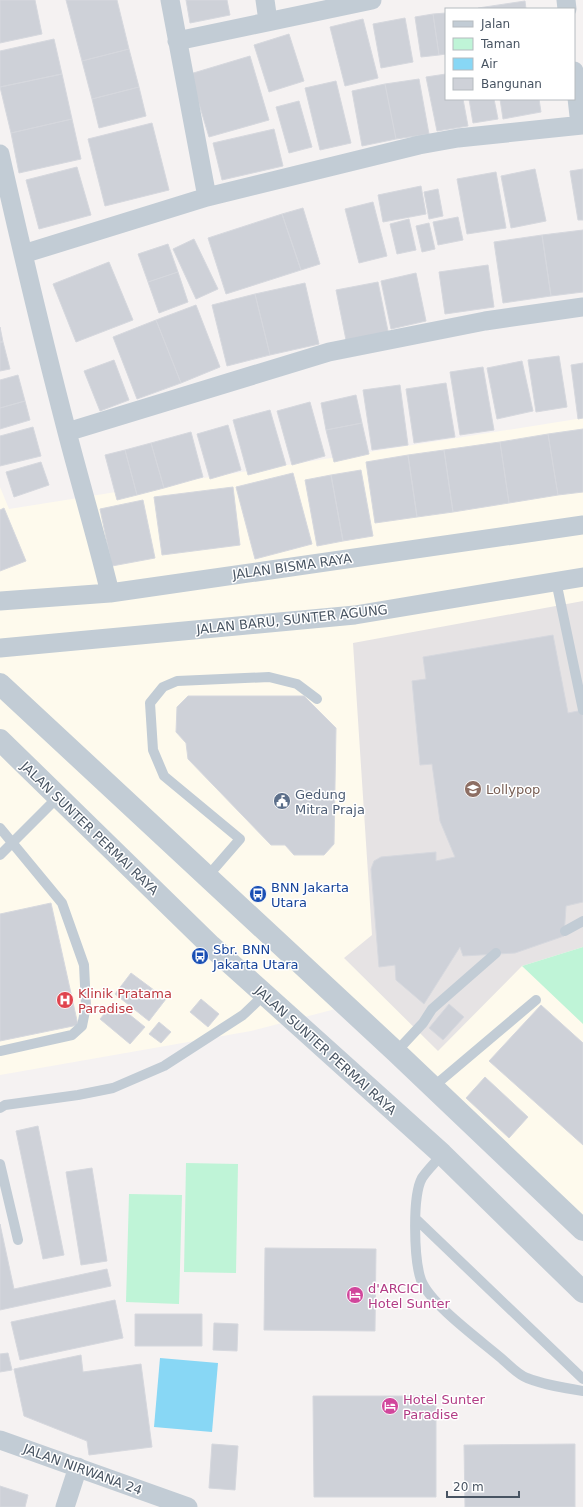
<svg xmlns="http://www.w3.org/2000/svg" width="583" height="1507" viewBox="0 0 583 1507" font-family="'DejaVu Sans',sans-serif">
	<rect width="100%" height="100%" fill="#f5f2f2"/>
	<path fill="#fefaed" d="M583 418V1230L347 1006 251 1031 0 1075V487L9 509Z"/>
	<path fill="#e6e3e4" d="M583 601V947L522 966 438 1051 344 958 372 935 353 643Z"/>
	<path fill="#bff4d7" d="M583 947V1024L522 966Z
		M186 1163 238 1164 236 1273 184 1272Z
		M129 1194 182 1195 179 1304 126 1302Z"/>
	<path fill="#88d7f5" d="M160 1358 218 1363 212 1432 154 1427Z"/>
	<path fill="#ced1d8" stroke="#d6d8de" d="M0 0H35L42 34 0 43Z
		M66 0H117L129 49 82 61Z
		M186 0H227L230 15 190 23Z
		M525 1 526 9H478V8Z
		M446 13V54L439 55 433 14Z
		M433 14 439 55 421 57 415 17Z
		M405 18 413 62 381 68 373 24Z
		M363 19 378 78 345 86 330 27Z
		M289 34 304 81 269 92 254 45Z
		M54 39 62 74 0 87V51Z
		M129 49 139 87 92 99 82 61Z
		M250 56 269 120 209 137 190 74Z
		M62 74 72 119 11 133 0 87Z
		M446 74V99H463L468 126 437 131 426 77Z
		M419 79 429 134 396 139 385 84Z
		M336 81 351 143 320 150 305 88Z
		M385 84 396 139 362 146 352 91Z
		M139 87 146 116 99 128 92 99Z
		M469 99H494L498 119 473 123Z
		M500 99H539L541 112 503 119Z
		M299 101 312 147 289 153 276 107Z
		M72 119 81 159 19 173 11 133Z
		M152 123 169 190 105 206 88 139Z
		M274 129 283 166 222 180 213 143Z
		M77 167 91 215 39 229 26 180Z
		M535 169 546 221 511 228 501 176Z
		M583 169V220H578L570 171Z
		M496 172 506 228 467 234 457 179Z
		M421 186 426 214 383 222 378 195Z
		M438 189 443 216 429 219 424 192Z
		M373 202 387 256 359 263 345 209Z
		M303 208 320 264 301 270 282 214Z
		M282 214 301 270 226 294 208 238Z
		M458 217 463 240 438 245 433 222Z
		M409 219 416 250 397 254 390 224Z
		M429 223 435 249 422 252 416 226Z
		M583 230V292L551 296 542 235Z
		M542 235 551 296 503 303 494 242Z
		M194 239 218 289 196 299 173 249Z
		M168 244 178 272 148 282 138 254Z
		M109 262 133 320 76 342 53 284Z
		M488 265 494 307 445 314 439 272Z
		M178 272 188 302 159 313 148 282Z
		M416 273 426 321 391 329 381 281Z
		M378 282 389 336 347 345 336 290Z
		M305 283 319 344 270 355 255 294Z
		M255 294 270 355 227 366 212 305Z
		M196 305 220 367 181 383 156 320Z
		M156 320 181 383 137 399 113 337Z
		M0 327 3 342H0Z
		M0 342H3L10 369 0 371Z
		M559 356 567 407 536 412 528 360Z
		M114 360 129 400 100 411 84 371Z
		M522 361 533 411 497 419 487 368Z
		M583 363V418L578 419 571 365Z
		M483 367 494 430 460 435 450 372Z
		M18 375 25 401 0 408V380Z
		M446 383 455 437 414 443 406 389Z
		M400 385 408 445 372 450 363 390Z
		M356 395 362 423 326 430 321 403Z
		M25 401 30 420 0 429V408Z
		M310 402 325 456 292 465 277 411Z
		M270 410 286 465 248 475 233 420Z
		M362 423 369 454 334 462 326 430Z
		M228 425 241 470 210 479 197 434Z
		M33 427 41 456 0 466V436Z
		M583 429V492L558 495 548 434Z
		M191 432 203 477 164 488 151 443Z
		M548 434 558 495 509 503 500 442Z
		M500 442 509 503 453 512 444 450Z
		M151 443 164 488 137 495 125 450Z
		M125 450 137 495 117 500 105 455Z
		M444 450 453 512 417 517 408 455Z
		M408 455 417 517 375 523 366 462Z
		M41 462 49 485 14 497 6 472Z
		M361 470 373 536 343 541 331 475Z
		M293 473 312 544 255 559 236 487Z
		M331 475 343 541 317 546 305 480Z
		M233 487 240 545 162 555 154 497Z
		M143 500 155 558 112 566 100 509Z
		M4 508 26 561 0 571V510Z
		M553 635 568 713 583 710V902L566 906 564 936 515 953 463 956 460 947 424 1004 396 980 395 965 379 967 371 869 374 861 381 857 436 852V861L455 857 440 821 432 764 420 765 412 681 426 679 423 657Z
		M188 696H304L336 728 334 844 324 855H294L285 845H271L188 759 186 743 176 732 177 707Z
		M51 903 78 1025 0 1041V914Z
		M131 973 166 999 149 1021 115 994Z
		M201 999 219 1014 208 1027 190 1012Z
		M114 1002 145 1027 130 1044 100 1019Z
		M449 1004 464 1017 443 1040 429 1028Z
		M541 1005 583 1043V1145L489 1061Z
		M159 1022 171 1032 161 1043 149 1034Z
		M485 1077 528 1117 509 1138 466 1098Z
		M38 1126 64 1255 43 1259 16 1131Z
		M92 1168 107 1261 81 1265 66 1172Z
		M0 1224 14 1289 107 1269 111 1286 0 1310Z
		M265 1248 376 1249 375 1331 264 1330Z
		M115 1300 123 1338 20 1360 11 1322Z
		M135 1314H202V1346H135Z
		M214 1323 238 1324 237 1351 213 1350Z
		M8 1353 12 1370 0 1372V1354Z
		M81 1355 83 1372 141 1364 152 1447 89 1455 87 1441 24 1416 14 1369Z
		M313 1396H436V1497H314Z
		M212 1444 238 1446 235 1490 209 1488Z
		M575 1444V1507H465L464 1445Z
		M0 1486 28 1495 25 1507H0Z"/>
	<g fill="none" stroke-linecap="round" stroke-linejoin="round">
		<path stroke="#c2ccd5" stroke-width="10" d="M556 581 583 710
			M0 828 62 903 84 965 86 1006 82 1026 72 1035 0 1051
			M0 855 58 797
			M207 877 240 839 164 776 153 750 150 703 163 687 177 681 269 677 297 684 317 699
			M565 931 583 921
			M396 1052 423 1023 432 1009 496 953
			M433 1087 536 1000
			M0 1108 5 1105 78 1095 113 1088 164 1066 243 1015 264 995
			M442 1154C436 1162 427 1170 422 1178 412 1196 414 1260 421 1280 430 1304 480 1340 501 1358 508 1364 518 1375 527 1378 545 1385 564 1388 583 1391
			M0 1164 18 1240
			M416 1219 583 1379"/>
		<path stroke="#c2ccd5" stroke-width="19" d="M170 0 207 197
			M265 0 268 21
			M566 0 567 9
			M177 41 372 0
			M574 71 580 125
			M0 154C21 247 43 340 67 432 81 486 97 539 110 593
			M23 254 207 197 419 145 458 138 583 125
			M67 432 329 352 485 321 583 307
			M0 601 110 593 583 525
			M0 648 355 615 583 577
			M0 1440 188 1507
			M65 1507 78 1467"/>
		<path stroke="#c2ccd5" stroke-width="22" d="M0 684 396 1052 583 1230
			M0 740 211 946 442 1154 583 1292"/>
	</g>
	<defs>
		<g id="school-disc" transform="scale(0.9)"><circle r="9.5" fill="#8d6e63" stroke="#fff"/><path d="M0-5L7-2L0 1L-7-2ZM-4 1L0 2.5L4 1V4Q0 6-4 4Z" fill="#fff"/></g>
		<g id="civic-disc" transform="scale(0.9)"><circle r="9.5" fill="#5c6f8a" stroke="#fff"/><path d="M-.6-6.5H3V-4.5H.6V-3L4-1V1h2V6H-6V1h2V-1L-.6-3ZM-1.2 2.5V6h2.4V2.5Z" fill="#fff"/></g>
		<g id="bus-disc" transform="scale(0.9)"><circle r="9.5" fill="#1a4fb4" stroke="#fff"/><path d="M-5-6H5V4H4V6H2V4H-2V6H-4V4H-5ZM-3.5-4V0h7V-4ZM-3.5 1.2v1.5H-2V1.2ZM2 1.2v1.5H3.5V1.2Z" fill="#fff"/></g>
		<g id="hospital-disc" transform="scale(0.9)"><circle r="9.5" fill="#e0444e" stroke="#fff"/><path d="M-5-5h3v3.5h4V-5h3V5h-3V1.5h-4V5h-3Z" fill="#fff"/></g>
		<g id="hotel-disc" transform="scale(0.9)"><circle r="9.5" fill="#d1479c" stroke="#fff"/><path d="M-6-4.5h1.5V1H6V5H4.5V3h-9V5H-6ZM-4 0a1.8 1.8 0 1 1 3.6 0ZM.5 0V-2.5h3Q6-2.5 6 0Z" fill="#fff"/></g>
	</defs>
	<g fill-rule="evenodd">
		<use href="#school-disc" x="473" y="789"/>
		<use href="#civic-disc" x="282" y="801"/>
		<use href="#bus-disc" x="258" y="894"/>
		<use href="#bus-disc" x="200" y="956"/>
		<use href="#hospital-disc" x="65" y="1000"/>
		<use href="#hotel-disc" x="355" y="1295"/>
		<use href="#hotel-disc" x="390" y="1406"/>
	</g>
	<g text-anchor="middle" stroke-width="3" stroke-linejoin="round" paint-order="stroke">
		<g font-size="13" fill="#485462" stroke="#fff">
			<text transform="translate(292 566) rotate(-8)" y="5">JALAN BISMA RAYA</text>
			<text transform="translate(292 619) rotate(-6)" y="5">JALAN BARU, SUNTER AGUNG</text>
			<text transform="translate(90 828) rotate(44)" y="5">JALAN SUNTER PERMAI RAYA</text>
			<text transform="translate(326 1050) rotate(42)" y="5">JALAN SUNTER PERMAI RAYA</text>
			<text transform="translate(83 1469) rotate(20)" y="5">JALAN NIRWANA 24</text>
		</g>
		<g font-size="13" fill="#785e54" stroke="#fff" text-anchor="start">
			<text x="486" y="794">Lollypop</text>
		</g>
		<g font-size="13" fill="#4e5e75" stroke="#fff" text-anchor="start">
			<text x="295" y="799">Gedung<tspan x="295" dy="15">Mitra Praja</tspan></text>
		</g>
		<g font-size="13" fill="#164399" stroke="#fff" text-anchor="start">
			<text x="271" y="892">BNN Jakarta<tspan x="271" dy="15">Utara</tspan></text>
			<text x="213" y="954">Sbr. BNN<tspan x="213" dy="15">Jakarta Utara</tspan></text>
		</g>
		<g font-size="13" fill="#be3a42" stroke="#fff" text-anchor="start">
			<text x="78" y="998">Klinik Pratama<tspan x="78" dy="15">Paradise</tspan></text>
		</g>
		<g font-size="13" fill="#b23c85" stroke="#fff" text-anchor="start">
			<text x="368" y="1293">d'ARCICI<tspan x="368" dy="15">Hotel Sunter</tspan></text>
			<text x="403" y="1404">Hotel Sunter<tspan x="403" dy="15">Paradise</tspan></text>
		</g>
	</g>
	<rect x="445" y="8" width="130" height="92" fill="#ffffff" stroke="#b6bbc0"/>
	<rect x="453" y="21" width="20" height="6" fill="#c2ccd5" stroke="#b6bbc0"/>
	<text x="481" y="28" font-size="12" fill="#485462">Jalan</text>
	<rect x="453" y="38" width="20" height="12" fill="#bff4d7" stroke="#b6bbc0"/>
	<text x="481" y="48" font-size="12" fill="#485462">Taman</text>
	<rect x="453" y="58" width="20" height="12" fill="#88d7f5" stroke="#b6bbc0"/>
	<text x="481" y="68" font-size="12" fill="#485462">Air</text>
	<rect x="453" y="78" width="20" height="12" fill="#ced1d8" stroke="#b6bbc0"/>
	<text x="481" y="88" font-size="12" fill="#485462">Bangunan</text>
	<path d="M447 1491v6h72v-6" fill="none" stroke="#485462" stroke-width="2"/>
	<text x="453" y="1491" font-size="12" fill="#485462" stroke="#ffffff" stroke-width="3" paint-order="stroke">20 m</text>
</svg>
